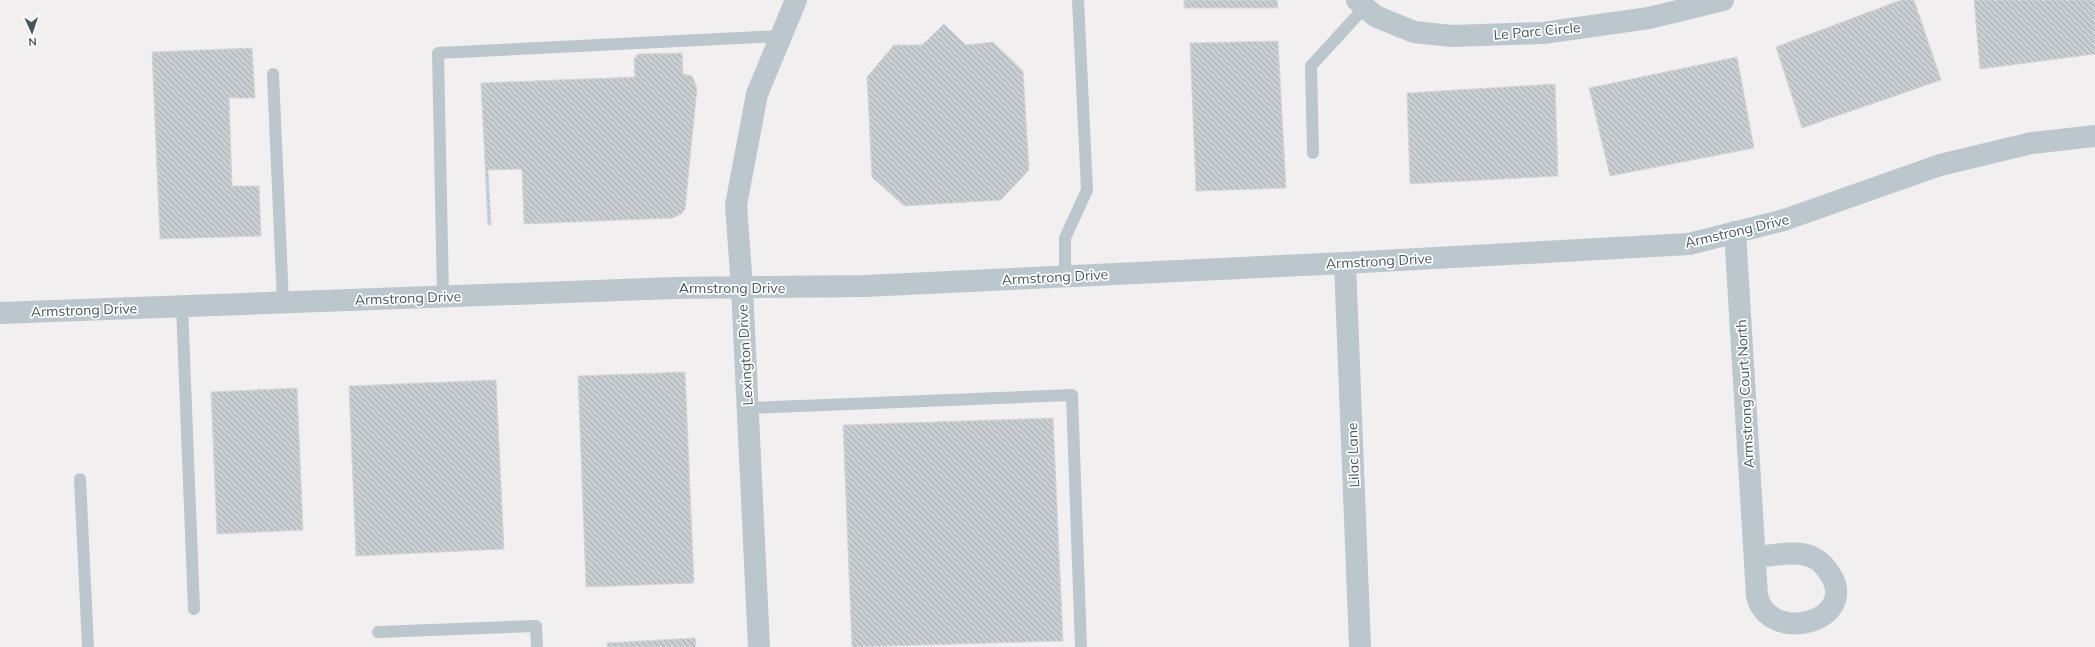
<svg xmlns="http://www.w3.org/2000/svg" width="2095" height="647" viewBox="0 0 2095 647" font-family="Mulish,sans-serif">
	<defs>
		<pattern id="building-back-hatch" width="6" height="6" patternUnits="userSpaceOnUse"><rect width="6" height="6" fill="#c9ced2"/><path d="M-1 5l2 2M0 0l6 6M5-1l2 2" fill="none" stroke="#a5aaae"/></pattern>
	</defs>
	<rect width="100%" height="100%" fill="#f2eff0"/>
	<path fill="url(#building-back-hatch)" stroke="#d3d7db" d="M1184 0H1277L1278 8H1184Z
		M1901 0H1914L1941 80 1802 128 1776 47Z
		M1974 0H2095V54L1980 69Z
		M944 24 966 45 993 42 1023 71 1029 170 1001 200 904 206 872 177 867 77 894 45H922Z
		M1278 41 1286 188 1196 191 1190 43Z
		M252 48 255 98H229L232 186H259L261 236 160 239 152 52Z
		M682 53 683 74 692 76 697 88 685 209 681 214 672 218 524 224 522 169 488 170 491 225H488L481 83 635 77 634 59 638 54Z
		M1737 57 1754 148 1610 176 1589 88Z
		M1555 84 1558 176 1410 184 1407 93Z
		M685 372 694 583 586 587 578 376Z
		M496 380 504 549 356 556 349 386Z
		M297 388 303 530 217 534 211 392Z
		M1053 418 1063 641 852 647 843 425Z
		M695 638 696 647H607V643Z"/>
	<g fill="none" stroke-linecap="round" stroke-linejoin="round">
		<path stroke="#bbc7cd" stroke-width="12" d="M273 74 283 303
			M1313 153 1311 66 1365 7
			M1065 276V238L1087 190 1078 0
			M443 296 438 53 781 36
			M182 306 194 609
			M748 408 1072 395 1081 647
			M80 479 88 647
			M378 632 536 626 537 647"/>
		<path stroke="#bbc7cd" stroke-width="22" d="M1357 0 1375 16 1414 32 1452 36 1543 33 1649 18 1723 0
			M1735 232 1757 596C1770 647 1864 620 1828 571 1822 562 1812 555 1801 554 1786 552 1770 556 1755 557
			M1345 263 1360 647"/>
		<path stroke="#bbc7cd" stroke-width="22" d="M0 313 674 288 865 286 1345 263 1689 244 1784 220 1940 165 2032 143 2095 136
			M759 647 742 288 736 205 757 94 796 0"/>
	</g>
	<g text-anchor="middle" stroke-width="3.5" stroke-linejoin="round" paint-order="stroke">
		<g font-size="14" fill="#47575d" stroke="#fff">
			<text transform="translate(1537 31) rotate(-5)" y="5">Le Parc Circle</text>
			<text transform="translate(1737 231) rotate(-13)" y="5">Armstrong Drive</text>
			<text transform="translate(1379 261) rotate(-3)" y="5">Armstrong Drive</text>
			<text transform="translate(1055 277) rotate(-3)" y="5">Armstrong Drive</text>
			<text x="732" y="293">Armstrong Drive</text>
			<text transform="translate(408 298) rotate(-2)" y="5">Armstrong Drive</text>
			<text transform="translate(84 310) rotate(-2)" y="5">Armstrong Drive</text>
			<text transform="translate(745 355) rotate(-93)" y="5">Lexington Drive</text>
			<text transform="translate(1745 394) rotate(-93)" y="5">Armstrong Court North</text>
			<text transform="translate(1353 455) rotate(-92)" y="5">Lilac Lane</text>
		</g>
	</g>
	<g transform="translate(32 32) rotate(177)" stroke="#ffffff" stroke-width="3" paint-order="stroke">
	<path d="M0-3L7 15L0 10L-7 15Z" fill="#47575d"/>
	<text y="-6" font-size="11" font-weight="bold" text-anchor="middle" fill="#47575d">N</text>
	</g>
</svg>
